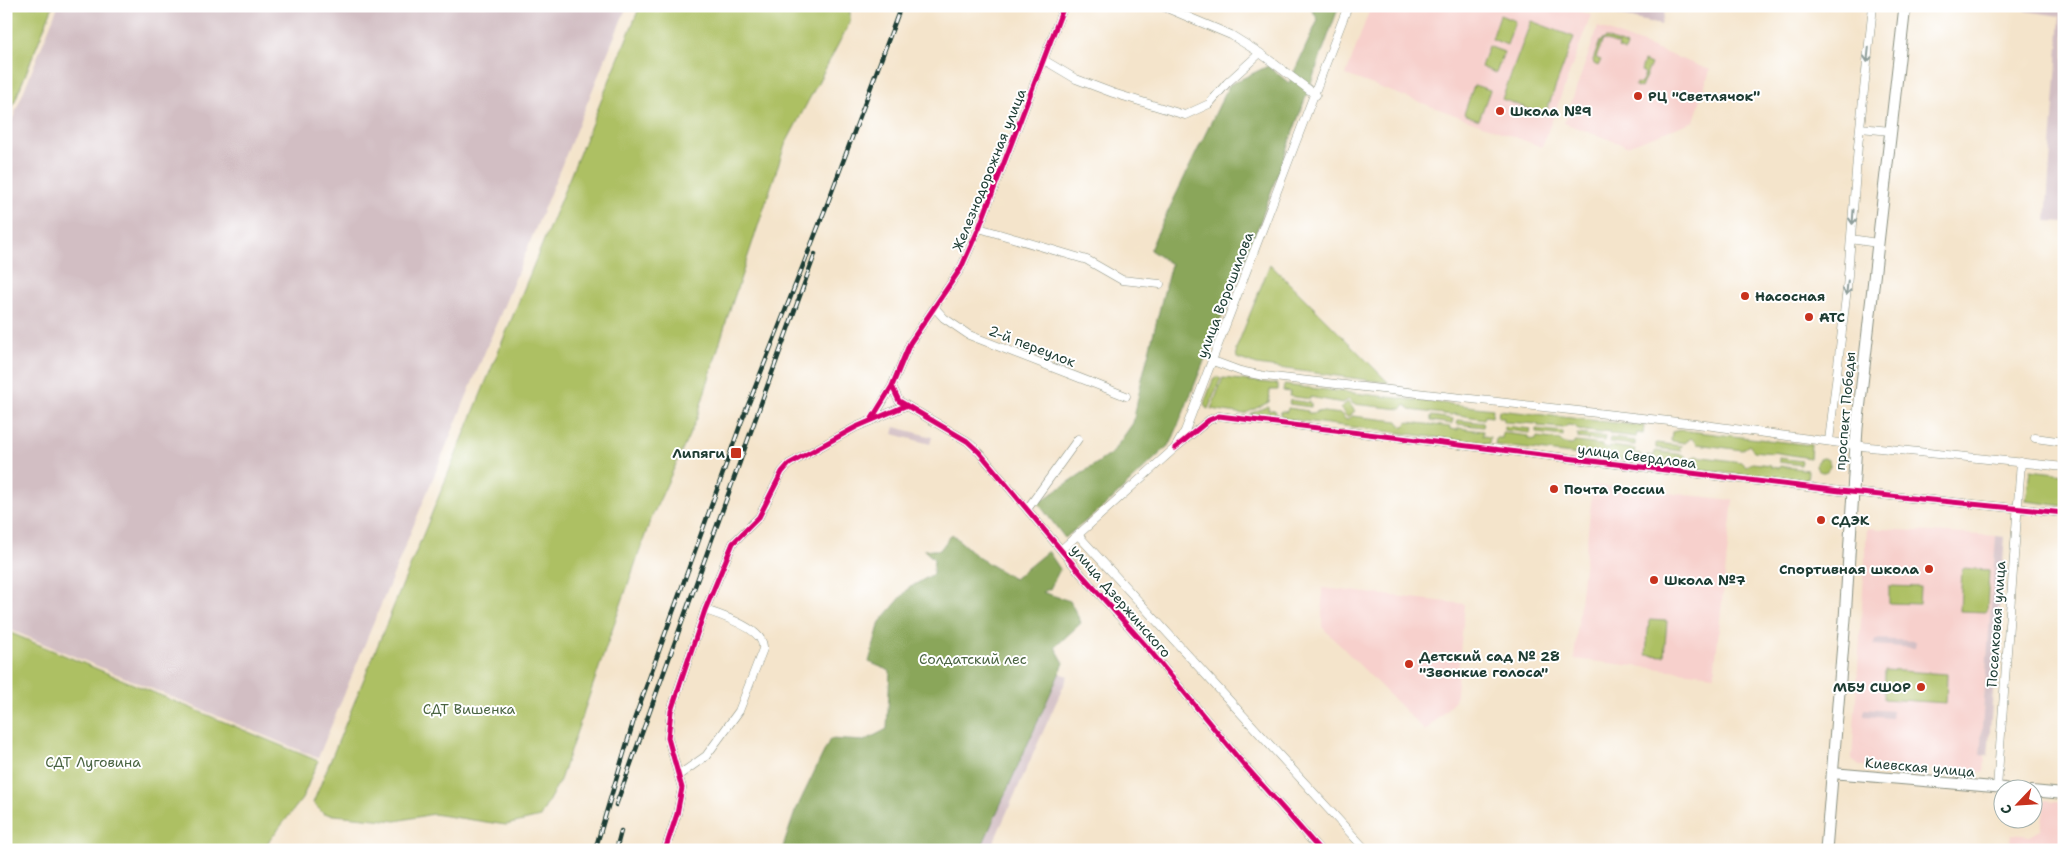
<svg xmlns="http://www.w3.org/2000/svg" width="2070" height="856" viewBox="0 0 2070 856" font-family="'Shantell Sans',sans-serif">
	<rect width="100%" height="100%" fill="#fff"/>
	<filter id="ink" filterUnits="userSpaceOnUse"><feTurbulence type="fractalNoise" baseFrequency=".02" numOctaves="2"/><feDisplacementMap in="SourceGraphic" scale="10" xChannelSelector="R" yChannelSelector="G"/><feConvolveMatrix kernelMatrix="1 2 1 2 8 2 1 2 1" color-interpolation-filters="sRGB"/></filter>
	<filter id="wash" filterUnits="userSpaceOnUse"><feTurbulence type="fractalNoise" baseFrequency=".0096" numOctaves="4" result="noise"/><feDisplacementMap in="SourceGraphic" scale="20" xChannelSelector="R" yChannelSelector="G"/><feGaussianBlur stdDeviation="1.12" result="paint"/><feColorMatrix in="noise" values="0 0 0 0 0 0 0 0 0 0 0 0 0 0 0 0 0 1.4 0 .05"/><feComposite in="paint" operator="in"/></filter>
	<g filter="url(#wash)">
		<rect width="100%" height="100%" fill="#f4e4cb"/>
		<path fill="#f7d0cc" d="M1371 6H1567L1591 15 1542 147 1346 75Z
			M1598 27 1710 70 1694 121 1627 146 1564 123Z
			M1593 485 1733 500 1714 675 1574 659Z
			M1867 528 1996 536 1980 755 1985 756 1984 772 1859 766 1852 759Z
			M1322 588 1465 604 1455 701 1425 731 1322 627Z
			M2045 800 2064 802V850H2010L2012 834 2030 836 2041 830Z"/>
		<path fill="#d2bec3" d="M58 6H627L318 758 6 628V135Z
			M1607 6H1666L1661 25 1605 12Z
			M2025 6H2064V222L2046 221 2060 16 2025 11Z
			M895 427 932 437 930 444 893 434Z
			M1996 536 2005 537 1988 756 1980 755Z
			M1875 639 1916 641 1915 648 1874 645Z
			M1060 673 1068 676 990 850H980Z
			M1864 709 1892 711 1891 718 1864 716Z"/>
		<path fill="#adc064" stroke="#667e4c" d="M6 6H53L6 123Z
			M640 6H850V22L785 145 727 319 697 418 650 521 560 780 540 817 506 825 433 814 396 821 324 814 313 803Z
			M1500 15 1515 21 1507 45 1492 39Z
			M1531 21 1574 37 1545 115 1502 99Z
			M1606 38 1627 46 1625 51 1618 48 1619 45 1603 40 1596 58 1601 60 1598 66 1594 64 1593 60 1600 41Z
			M1488 46 1504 52 1496 73 1481 67Z
			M1644 61 1651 64 1641 88 1635 86 1636 83 1641 84 1645 73 1641 71Z
			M1474 85 1490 90 1479 120 1464 114Z
			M1270 264 1389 383 1257 365 1237 358 1236 349Z
			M1217 377 1221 378 1208 409 1206 408 1204 404 1213 380Z
			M1223 378 1278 384V390H1270L1269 402 1244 414 1211 409Z
			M1284 385 1493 409 1492 417 1485 416 1484 419 1453 414 1452 415 1410 410 1406 405 1401 409 1353 404 1349 399 1343 403 1310 397V399L1289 396 1290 392 1283 391Z
			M1290 400 1311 403V407L1289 404Z
			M1348 402 1355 411 1347 417 1340 408Z
			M1268 406V410L1276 411 1275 417 1250 414Z
			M1288 408 1308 411V413H1316V411L1341 414 1346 420 1352 416 1398 421 1402 427 1409 422 1450 427V429L1458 430V428L1483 431V436L1490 437 1489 444 1280 418 1281 411 1287 412Z
			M1499 410 1644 426 1643 434 1637 433 1636 437 1611 434V432L1604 431 1603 433 1578 430 1575 426 1568 425 1563 428 1538 426V424L1504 422V418H1498Z
			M1431 416 1453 419 1452 424 1431 421Z
			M1458 420 1484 423 1483 427 1457 424Z
			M1505 426 1531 429 1530 433 1505 430Z
			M1536 429 1563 432V436L1536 433Z
			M1680 430 1811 445 1810 458 1773 452V453L1754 451 1749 445 1742 450 1697 444 1691 438 1685 443 1671 441 1672 432Z
			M1503 433 1528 436V439L1536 440 1537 437 1560 440 1563 444 1572 445 1576 442 1602 445V447L1610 448V446L1635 449 1634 453 1641 454 1640 462 1495 445 1496 438H1502Z
			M1577 434 1605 437 1604 441 1577 438 1579 437Z
			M1610 438 1635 441V445L1609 442Z
			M1656 443 1682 446 1679 448 1681 451 1656 448Z
			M1655 451 1684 455 1689 461 1695 456 1741 462 1746 467 1752 463 1771 465V467L1779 468 1780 466 1808 470 1807 483 1646 463 1647 455 1654 456Z
			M1779 458 1802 461 1801 465 1779 462Z
			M1816 465a7 7 0 1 1 14 0a7 7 0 1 1-14 0Z
			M2030 470 2064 474V506L2026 501Z
			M1962 568 1989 570 1987 612 1960 611Z
			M1889 586 1920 587 1919 604 1889 603Z
			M1649 620 1667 621 1664 656 1646 655Z
			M6 631 318 761 302 799 262 850H6Z
			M1885 670 1947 674 1946 703 1884 699Z"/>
		<path fill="#8aa65a" stroke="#547247" d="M1310 6H1339L1259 225 1171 443 1108 503 1065 538 1038 503 1112 453 1133 423 1141 383 1171 264 1150 250 1156 236 1229 85 1268 66 1289 83 1318 20Z
			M952 534 979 558 1014 579 1048 551 1060 569 1050 589 1042 592 1070 601 1081 623 1055 647 1064 663 980 850H782L795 812 830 739 864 741 887 729 890 671 869 662 880 622 909 588 933 574 934 559 924 550H940Z"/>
	</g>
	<g filter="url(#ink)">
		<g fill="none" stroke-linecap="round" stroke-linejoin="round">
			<g stroke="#8a9080" stroke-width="9">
				<path id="street" d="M1162 6 1231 35 1260 53 1316 95
					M1044 60 1076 79 1113 93 1185 115 1209 104 1227 83 1260 53
					M1861 128 1890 131
					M979 228 1087 260 1122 280 1160 284
					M1851 239 1877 243
					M935 308 944 318 969 335 1126 396
					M1213 361 1240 371 1264 376 1705 425 1870 447 2064 467
					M892 386 899 401 967 441 979 452 1082 575 1147 647 1239 759 1320 850
					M872 420 892 386 910 343 961 268 979 228 1064 6
					M2035 438 2064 442
					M1829 441 1847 288 1858 146 1873 6
					M1175 448 1209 420 1219 416 1840 491 2064 513
					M1028 508 1078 439
					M1078 535 1366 850
					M1062 549 1175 448 1185 431 1348 6
					M679 775 706 756 739 711 763 649C766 629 720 615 705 610
					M1997 788 2021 462
					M665 850 677 814 682 788 668 738 671 711 705 610 733 543 759 517 782 472 789 464 856 427 905 406"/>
			</g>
			<g stroke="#8a9080" stroke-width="12">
				<path id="secondary" d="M1832 773 2005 788
					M2032 791 2064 794"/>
			</g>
			<g stroke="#8a9080" stroke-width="13">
				<path id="primary" d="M1826 850 1845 619 1857 428 1905 6"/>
			</g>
			<use href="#street" stroke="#fff" stroke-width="8"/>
			<use href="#secondary" stroke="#fff" stroke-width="10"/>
			<use href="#primary" stroke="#fff" stroke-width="11"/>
			<g stroke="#1f3d34" stroke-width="4.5">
				<path id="rail" d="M616 805 815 254
					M595 850 633 723 741 423 828 202 901 6
					M616 850 621 831"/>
			</g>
			<use href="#rail" stroke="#fff" stroke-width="2.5" stroke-dasharray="8" stroke-linecap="butt"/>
			<g stroke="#fff" stroke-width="8">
				<path id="cycleway" d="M892 386 899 401 967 441 979 452 1082 575 1147 647 1239 759 1320 850
					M871 420 892 386 910 343 961 268 979 228 1064 6
					M1175 448 1209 420 1219 416 1840 491 2064 513
					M665 850 677 814 682 788 668 738 671 711 705 610 733 543 759 517 782 472 789 464 856 427 905 406"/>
			</g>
			<use href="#cycleway" stroke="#d6006c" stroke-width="5"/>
		</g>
		<defs><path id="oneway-shaft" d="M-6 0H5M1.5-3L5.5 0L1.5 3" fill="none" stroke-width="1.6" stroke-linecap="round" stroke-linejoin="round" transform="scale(1.25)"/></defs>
		<g stroke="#8f9e9a">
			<use href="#oneway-shaft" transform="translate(1868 55) rotate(96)"/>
			<use href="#oneway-shaft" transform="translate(1853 217) rotate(94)"/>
			<use href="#oneway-shaft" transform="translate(1847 288) rotate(96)"/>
		</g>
	</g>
	<g fill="#c8321e" stroke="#fff" stroke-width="2">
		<circle cx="1638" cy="96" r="5"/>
		<circle cx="1500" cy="111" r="5"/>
		<circle cx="1745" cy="296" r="5"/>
		<circle cx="1809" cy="317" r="5"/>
		<rect x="730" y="447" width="12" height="12" rx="2.5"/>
		<circle cx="1554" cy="489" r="5"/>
		<circle cx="1821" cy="520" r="5"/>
		<circle cx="1929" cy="569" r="5"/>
		<circle cx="1654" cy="580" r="5"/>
		<circle cx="1409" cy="664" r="5"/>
		<circle cx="1921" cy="687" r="5"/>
	</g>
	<g text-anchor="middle" stroke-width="4" stroke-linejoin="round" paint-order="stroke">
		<g font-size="14" font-weight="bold" fill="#1f3d34" stroke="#fff" text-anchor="start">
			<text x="1648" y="101">РЦ "Светлячок"</text>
			<text x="1510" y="116">Школа №9</text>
			<text x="1755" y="301">Насосная</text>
			<text x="1819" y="322">АТС</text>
			<text x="725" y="458" text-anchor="end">Липяги</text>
			<text x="1564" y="494">Почта России</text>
			<text x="1831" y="525">СДЭК</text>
			<text x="1919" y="574" text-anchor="end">Спортивная школа</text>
			<text x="1664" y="585">Школа №7</text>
			<text x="1419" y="661">Детский сад № 28<tspan x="1419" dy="16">"Звонкие голоса"</tspan></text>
			<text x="1911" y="692" text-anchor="end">МБУ СШОР</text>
		</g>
		<g font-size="14" fill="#1f3d34" stroke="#fff">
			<text transform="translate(989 170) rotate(-68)" y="5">Железнодорожная улица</text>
			<text transform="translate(1225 295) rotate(-69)" y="5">улица Ворошилова</text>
			<text transform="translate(1032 346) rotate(21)" y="5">2-й переулок</text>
			<text transform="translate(1845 411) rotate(-85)" y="5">проспект Победы</text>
			<text transform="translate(1637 456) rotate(7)" y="5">улица Свердлова</text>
			<text transform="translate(1121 601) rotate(49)" y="5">улица Дзержинского</text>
			<text transform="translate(1996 624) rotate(-86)" y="5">Поселковая улица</text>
			<text transform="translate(1920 767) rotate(5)" y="5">Киевская улица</text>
		</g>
		<g font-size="14" fill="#4a6442" stroke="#fff">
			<text x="973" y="664">Солдатский лес</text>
			<text x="469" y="714">СДТ Вишенка</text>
			<text x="93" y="767">СДТ Луговина</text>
		</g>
	</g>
	<rect width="2070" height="856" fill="none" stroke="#fff" stroke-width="25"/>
	<g transform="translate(2018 804) rotate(245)"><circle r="24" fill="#ffffff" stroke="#a5b1ae"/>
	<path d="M0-4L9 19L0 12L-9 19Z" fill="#c8321e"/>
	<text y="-8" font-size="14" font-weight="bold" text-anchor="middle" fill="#1f3d34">С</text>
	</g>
</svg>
